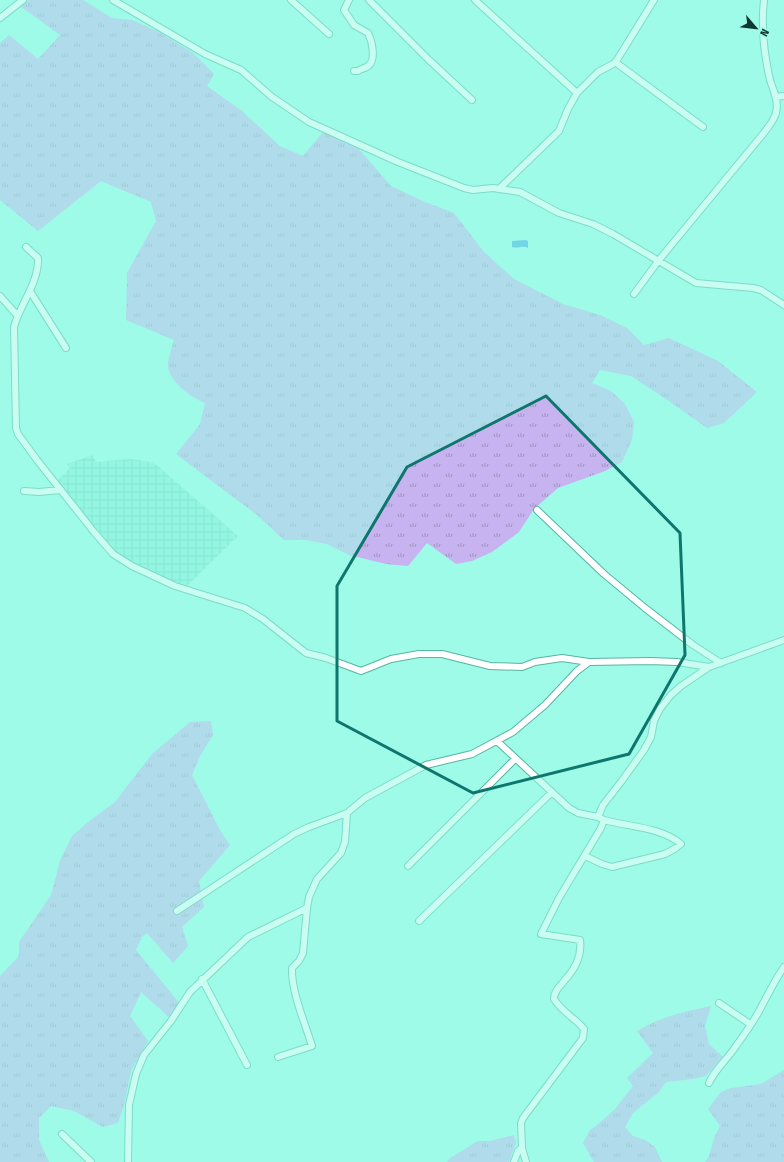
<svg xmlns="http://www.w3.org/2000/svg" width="784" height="1162" viewBox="0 0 784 1162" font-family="'Fira Sans Condensed',sans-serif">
	<defs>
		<pattern id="industrial-grid" width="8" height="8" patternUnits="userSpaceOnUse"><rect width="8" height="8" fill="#88efdb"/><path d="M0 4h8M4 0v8" fill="none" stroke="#74cebc"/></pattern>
		<pattern id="grass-tufts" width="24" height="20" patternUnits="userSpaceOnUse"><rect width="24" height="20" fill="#c7b3f0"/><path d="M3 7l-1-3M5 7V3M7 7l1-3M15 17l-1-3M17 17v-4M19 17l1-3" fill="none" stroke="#a093c3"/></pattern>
	</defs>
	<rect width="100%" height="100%" fill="#9dfbe8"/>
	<path fill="url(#industrial-grid)" d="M92 455 96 462 130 459 151 462 158 466 238 536 186 587 165 579 131 562 114 551 56 482 70 468 67 464Z"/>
	<path fill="url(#grass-tufts)" d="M29 0H83L112 18 132 20 159 32 193 53 214 74 207 86 242 111 280 146 303 156 323 132 358 148 391 186 425 202 454 213 484 252 514 279 563 304 600 315 627 328 644 345 669 338 718 361 757 392 724 423 707 428 666 399 631 376 600 370 592 383 611 391 625 404 634 422 632 440 622 462 605 471 558 488 534 509 519 532 492 552 472 561 456 564 427 543 408 566 386 564 349 555 327 544 306 540H284L257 515 176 454 200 424 205 403C192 398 169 382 168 366 168 358 172 348 174 340L126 320 127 273 156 221 151 202 101 181 38 231 0 200V43L9 35 38 59 60 35 20 6Z
		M211 721 213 735 200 756 192 775 221 832 230 845 199 881 204 907 182 927 188 946 173 963 147 933 142 937 136 950 180 1004 170 1018 141 992 130 1016 148 1041 131 1071 124 1105 118 1123 103 1127 74 1111 51 1106 39 1118V1140L49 1162H0V976L19 956V942L51 895 60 861 72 836 88 822 115 802 152 754 190 722Z
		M711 1006 705 1026 709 1044 723 1057 706 1076 693 1079 666 1082 659 1092 633 1113 625 1127 633 1136 645 1140 655 1147 662 1162H594L583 1143 590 1130 596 1126 615 1109 633 1086 627 1078 653 1053 637 1031C660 1017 686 1011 711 1006Z
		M784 1070V1162H705L709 1156 714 1138 720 1126 708 1109 721 1092 731 1088 761 1084Z
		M514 1135 516 1142 509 1162H447L450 1158 478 1141H490Z"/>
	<path fill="#3da6e5" d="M525 240 528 241V248C522 245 518 249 512 247V241Z"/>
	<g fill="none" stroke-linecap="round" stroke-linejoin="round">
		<g stroke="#57b5a3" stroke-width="8">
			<path id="minor" d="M113 0 205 54 241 70 272 97 309 122 398 162 464 188 473 190 493 188 520 192 559 213 593 224 613 234 696 283 753 288 761 290 784 305
				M291 0 329 34
				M349 0 344 10 354 25 368 33C372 41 376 59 369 65 366 69 361 68 358 71H354
				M369 0 429 60 472 100
				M475 0 577 93
				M0 18 23 0
				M615 62 703 127
				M776 97 784 96
				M499 189 559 131 568 109 577 93 598 72 613 64 617 60 654 0
				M26 247 38 258C39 283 20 304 14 327L16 428 18 434 37 460 94 532 113 554 132 566 175 586 245 608 263 619 306 653 326 658 361 671 391 659 419 654H442L490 666 522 667 535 662 562 658 589 662
				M30 291 66 348
				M634 294 659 260 763 134C768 127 774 121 776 113 779 101 773 90 770 80 764 54 761 26 764 0
				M0 296 17 315
				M24 491 39 492 61 490
				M537 510 604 574 645 608 693 645 721 663
				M497 741 569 808 578 813 598 817
				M585 856 602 864 612 867 665 854 676 848 681 844C661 827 629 827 604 820
				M408 866 515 759
				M177 911 294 834 309 827 347 813
				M419 921 551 793
				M202 979 247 1065
				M719 1003 750 1024
				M278 1057 312 1046C305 1023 291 991 292 968L299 961 303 953 307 908
				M709 1083C715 1069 727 1060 736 1046 744 1035 752 1024 758 1013 767 997 774 981 784 967
				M62 1134 91 1162
				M128 1162 129 1105 136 1074 144 1055 171 1021 190 992 248 937 307 908 309 897 317 879 341 853 345 842 347 813 365 798 426 765 472 754 513 732 545 705 577 671 589 662 650 661 677 662 709 667
				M514 1162 518 1151 522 1148
				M526 1162 522 1148 521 1123 523 1118 583 1038 584 1029C575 1018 562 1012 554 999 554 991 560 986 565 980 576 968 582 955 580 940L541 934 559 898 601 828 604 820 598 817 603 805 621 782 644 750 651 737 654 721 660 709 670 696 681 686 709 667 784 640"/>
		</g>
		<use href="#minor" stroke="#fff" stroke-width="6"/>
	</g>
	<path d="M0 0H784V1162H0ZM546 396 680 533 685 655 629 754 473 793 337 721V586L407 467Z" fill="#9dfbe8" fill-opacity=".55" fill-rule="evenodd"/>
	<path fill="none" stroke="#0f766e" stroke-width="3" stroke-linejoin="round" d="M546 396 680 533 685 655 629 754 473 793 337 721V586L407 467Z"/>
	<g transform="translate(756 28) rotate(118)" stroke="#9dfbe8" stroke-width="3" paint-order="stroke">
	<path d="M0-3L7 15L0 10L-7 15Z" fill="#0f3831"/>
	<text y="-6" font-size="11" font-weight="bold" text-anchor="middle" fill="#0f3831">N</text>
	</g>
</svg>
